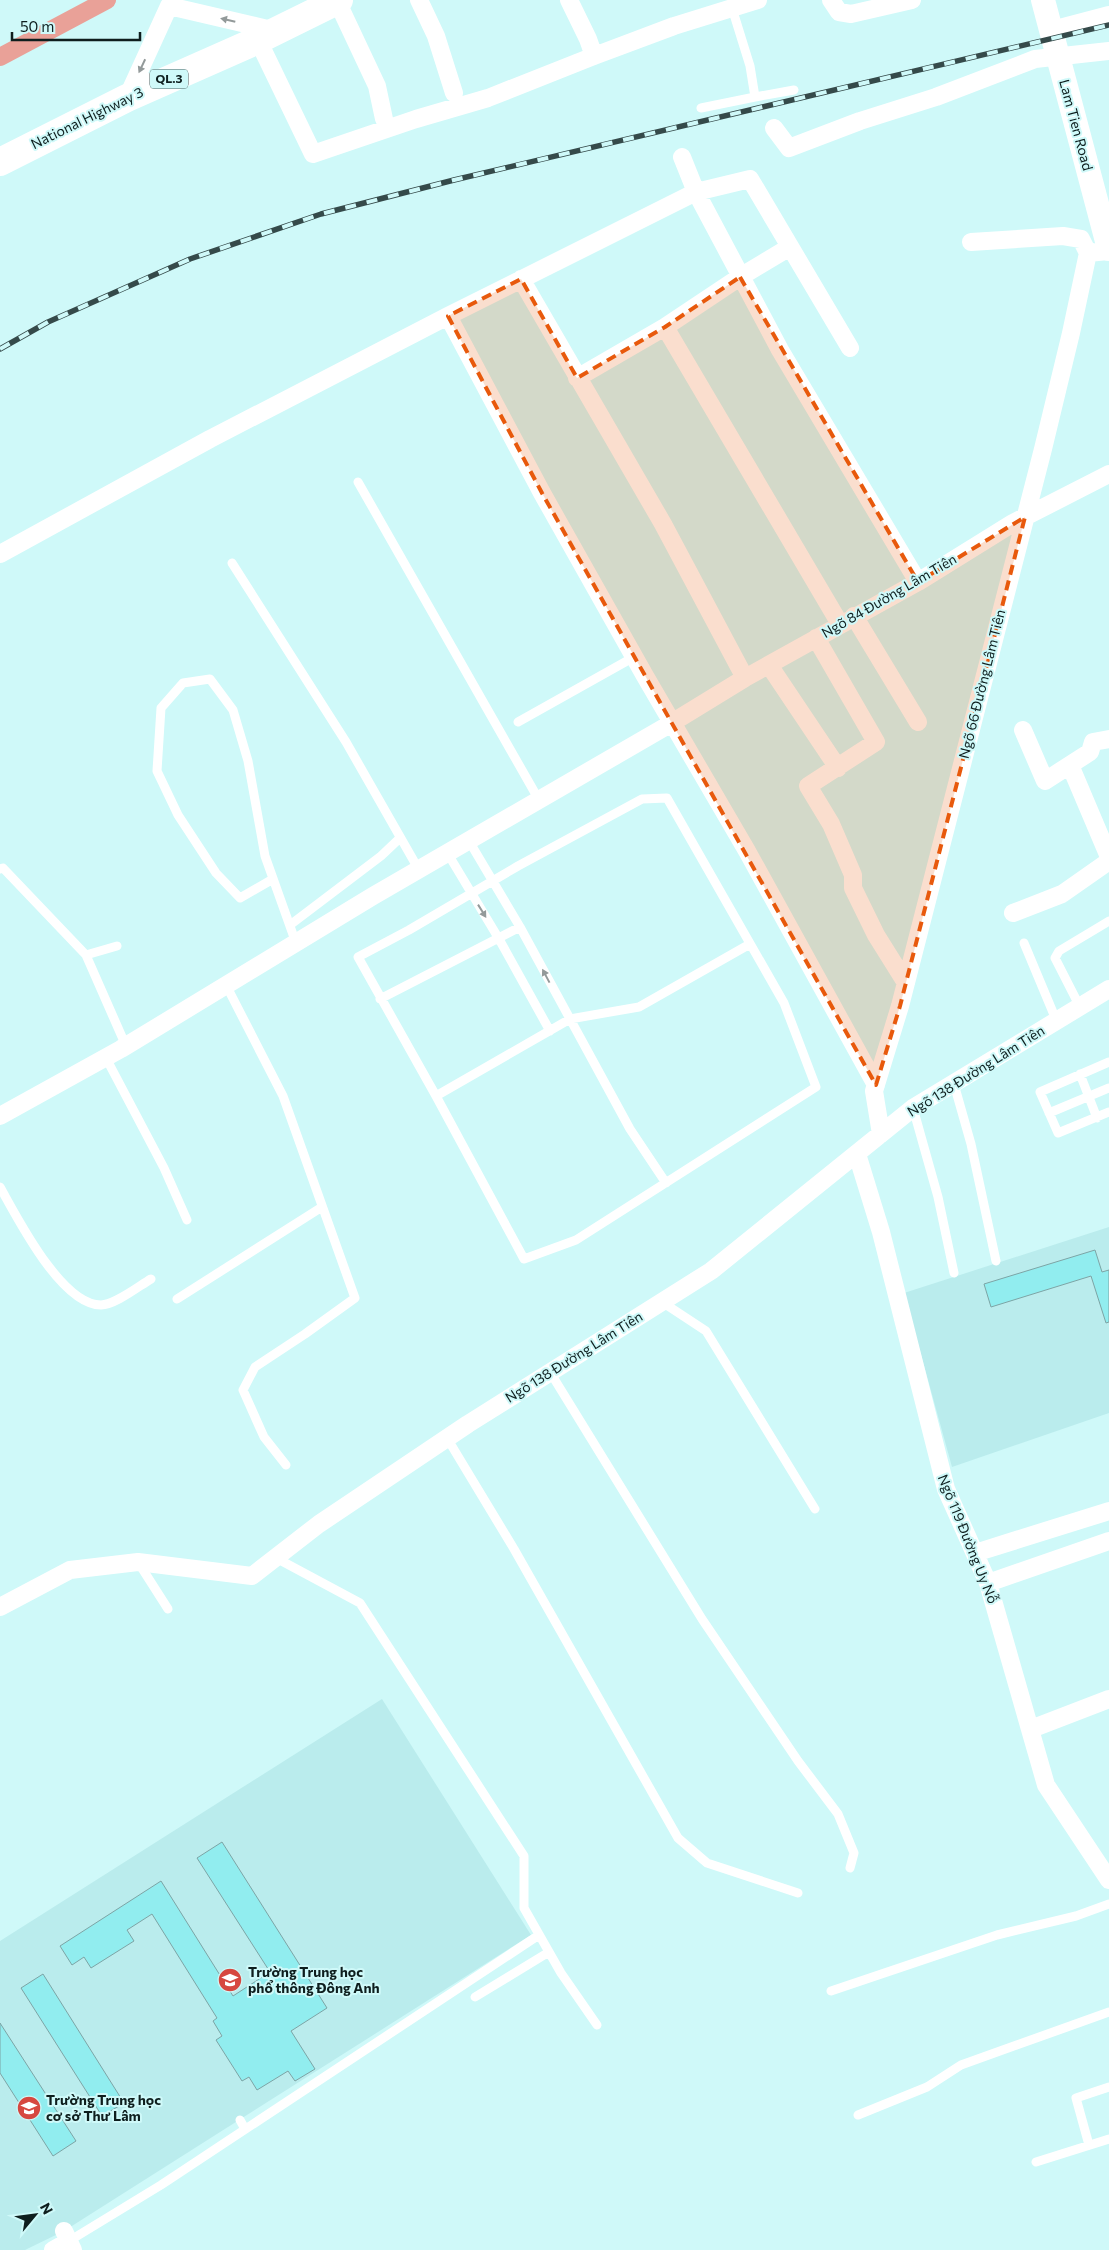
<svg xmlns="http://www.w3.org/2000/svg" width="1109" height="2250" viewBox="0 0 1109 2250" font-family="Commissioner,sans-serif">
	<rect width="100%" height="100%" fill="#cff9f9"/>
	<path fill="#baeced" d="M1109 1227V1413L952 1467 904 1293Z
		M382 1699 531 1935 64 2231 25 2250H0V1941Z"/>
	<g fill="none" stroke-linecap="round" stroke-linejoin="round">
		<path stroke="#e9a198" stroke-width="18" d="M0 57 107 0"/>
	</g>
	<path fill="#91edef" stroke="#7da4a5" d="M1095 1250 1102 1272 1109 1270V1322L1106 1323 1091 1276 991 1307 984 1284Z
		M222 1842 327 2008 291 2031 315 2069 295 2081 288 2071 257 2090 249 2077 242 2081 216 2040 222 2036 213 2021 217 2018 152 1914 127 1930 134 1941 91 1968 84 1957 72 1965 60 1946 161 1881 233 1996 270 1972 197 1858Z
		M43 1974 124 2103 102 2116 21 1988Z
		M0 2023 76 2141 53 2156 0 2073Z"/>
	<g fill="none" stroke-linecap="round" stroke-linejoin="round">
		<path stroke="#fff" stroke-width="9" d="M755 97 794 90
			M701 108 755 97 750 66 732 8
			M358 482 539 800
			M232 563 346 742 419 870
			M518 722 634 657
			M667 798 784 1003 816 1087 576 1240 524 1259 436 1096 358 957 409 930 518 866 642 799Z
			M469 841 520 927 630 1129 666 1183
			M448 854 499 939 550 1031
			M0 869 3 868 86 955 126 1046
			M273 879 240 898 216 873 178 815 157 771 161 708 183 683 210 679 233 710 248 761 265 856 296 943
			M290 925 381 856 400 838
			M1024 943 1057 1022
			M86 955 117 946
			M226 985 283 1096 355 1298 305 1334 255 1367 243 1390 264 1437 286 1465
			M380 999 520 927
			M1080 1007 1055 958 1059 951 1109 921
			M106 1058 164 1168 187 1220
			M1109 1062 1040 1092 1058 1133 1109 1112
			M1080 1074 1097 1118
			M954 1084 971 1144 996 1261
			M436 1096 570 1019 639 1007 750 944
			M913 1108 938 1197 954 1273
			M1049 1113 1109 1088
			M0 1187C17 1217 61 1305 101 1305 115 1305 139 1286 151 1279
			M177 1299 322 1207
			M662 1302 706 1331 815 1509
			M550 1372 702 1619 798 1761 838 1814 854 1853 850 1868
			M447 1438 514 1549 678 1838 707 1863 798 1893
			M276 1558 360 1603 524 1856V1908L561 1973 597 2025
			M138 1562 168 1609
			M831 1991 997 1935 1076 1916 1109 1904
			M475 1997 549 1952
			M858 2115 927 2087 961 2065 1109 2012
			M240 2120 245 2129
			M1089 2145 1076 2098 1109 2087
			M1036 2162 1109 2139
			M69 2241 161 2185 539 1935"/>
		<path stroke="#fff" stroke-width="18" d="M419 0 436 36 454 93
			M569 0 588 39 594 56
			M831 0 839 12 851 14 912 0
			M337 1 377 86 384 119
			M169 6 276 31
			M1052 30 1109 15
			M258 40 313 154 416 119 488 98 594 56 674 26 758 0
			M127 98 169 6
			M774 128 789 148 860 121 936 97 1035 59 1109 51
			M682 157 696 192 780 350 918 582
			M971 242 1063 236 1081 239 1088 253
			M521 279 663 524 745 678
			M448 316 542 493 645 676 747 851 876 1085
			M665 327 840 624
			M577 378 665 327 740 277 790 247
			M0 554 210 439 448 316 696 192 750 179 850 348
			M854 616 918 722
			M816 638 876 742 808 786 831 824 853 875V888L876 935 906 983
			M769 665 838 768
			M1023 730 1045 781 1090 752 1093 742 1109 739
			M1070 765 1109 857
			M1013 913 1062 894 1109 861
			M0 1116 121 1049 373 896 665 727 745 678 918 582 1013 523 1109 474
			M881 1134 874 1091 900 1006 1043 449 1071 333 1088 253 1109 251
			M857 1154 881 1232 946 1489 988 1583 1046 1785 1109 1880
			M975 1553 1109 1511
			M988 1583 1109 1541
			M0 1607 70 1570 138 1562 252 1576 319 1524 468 1424 711 1271 913 1108 1109 989
			M1031 1729 1109 1699
			M64 2231 73 2250
			M53 2250 69 2241"/>
		<path stroke="#fff" stroke-width="24" d="M1043 0 1109 249"/>
		<path stroke="#fff" stroke-width="28" d="M0 162 127 98 258 40 339 0"/>
		<g stroke="#354a4a" stroke-width="5.5">
			<path id="rail" d="M0 349 48 322 190 259 321 214 454 180 1109 25"/>
		</g>
		<use href="#rail" stroke="#cff9f9" stroke-width="4" stroke-dasharray="11" stroke-linecap="butt"/>
	</g>
	<defs><path id="oneway-solid" d="M-6-.8H1V-3.2L6.5 0L1 3.2V.8H-6Z" transform="scale(1.25)"/></defs>
	<g fill="#939a9a">
		<use href="#oneway-solid" transform="translate(228 20) rotate(-167)"/>
		<use href="#oneway-solid" transform="translate(142 66) rotate(115)"/>
		<use href="#oneway-solid" transform="translate(482 911) rotate(58)"/>
		<use href="#oneway-solid" transform="translate(546 976) rotate(-118)"/>
	</g>
	<path fill="#e8590c" fill-opacity="0.2" stroke="#e8590c" stroke-width="4" stroke-dasharray="10 6" stroke-linejoin="round" d="M740 277 918 582 1025 517 900 1006 876 1085 542 493 448 316 521 279 577 378 665 327Z"/>
	<defs>
		<g id="school-disc" transform="scale(1.25)"><circle r="9.5" fill="#d64840" stroke="#cff9f9"/><path d="M0-5L7-2L0 1L-7-2ZM-4 1L0 2.5L4 1V4Q0 6-4 4Z" fill="#fff"/></g>
	</defs>
	<g fill-rule="evenodd">
		<use href="#school-disc" x="230" y="1980"/>
		<use href="#school-disc" x="29" y="2108"/>
	</g>
	<g text-anchor="middle" stroke-width="4" stroke-linejoin="round" paint-order="stroke">
		<rect fill="#cff9f9" stroke="#486060" stroke-width="1" x="150" y="69.5" width="38" height="19" rx="4"/>
		<g font-size="12" font-weight="bold" fill="#0e1e1e">
			<text x="169" y="83">QL.3</text>
		</g>
		<g font-size="14" fill="#0e1e1e" stroke="#cff9f9">
			<text transform="translate(87 118) rotate(-26)" y="5">National Highway 3</text>
			<text transform="translate(1076 125) rotate(75)" y="5">Lam Tien Road</text>
			<text transform="translate(889 596) rotate(-30)" y="5">Ngõ 84 Đường Lâm Tiên</text>
			<text transform="translate(982 684) rotate(-76)" y="5">Ngõ 66 Đường Lâm Tiên</text>
			<text transform="translate(976 1071) rotate(-32)" y="5">Ngõ 138 Đường Lâm Tiên</text>
			<text transform="translate(574 1357) rotate(-32)" y="5">Ngõ 138 Đường Lâm Tiên</text>
			<text transform="translate(968 1539) rotate(68)" y="5">Ngõ 119 Đường Uy Nỗ</text>
		</g>
		<g font-size="14" font-weight="bold" fill="#0e1e1e" stroke="#cff9f9" text-anchor="start">
			<text x="248" y="1977">Trường Trung học<tspan x="248" dy="16">phổ thông Đông Anh</tspan></text>
			<text x="46" y="2105">Trường Trung học<tspan x="46" dy="16">cơ sở Thư Lâm</tspan></text>
		</g>
	</g>
	<g transform="translate(35 2215) rotate(61)" stroke="#cff9f9" stroke-width="4" paint-order="stroke">
	<path d="M0-4L9 19L0 12L-9 19Z" fill="#0e1e1e"/>
	<text y="-8" font-size="14" font-weight="bold" text-anchor="middle" fill="#0e1e1e">N</text>
	</g>
	<path d="M12 32v8h128v-8" fill="none" stroke="#0e1e1e" stroke-width="2.5"/>
	<text x="20" y="32" font-size="15" fill="#0e1e1e" stroke="#cff9f9" stroke-width="4" paint-order="stroke">50 m</text>
</svg>
